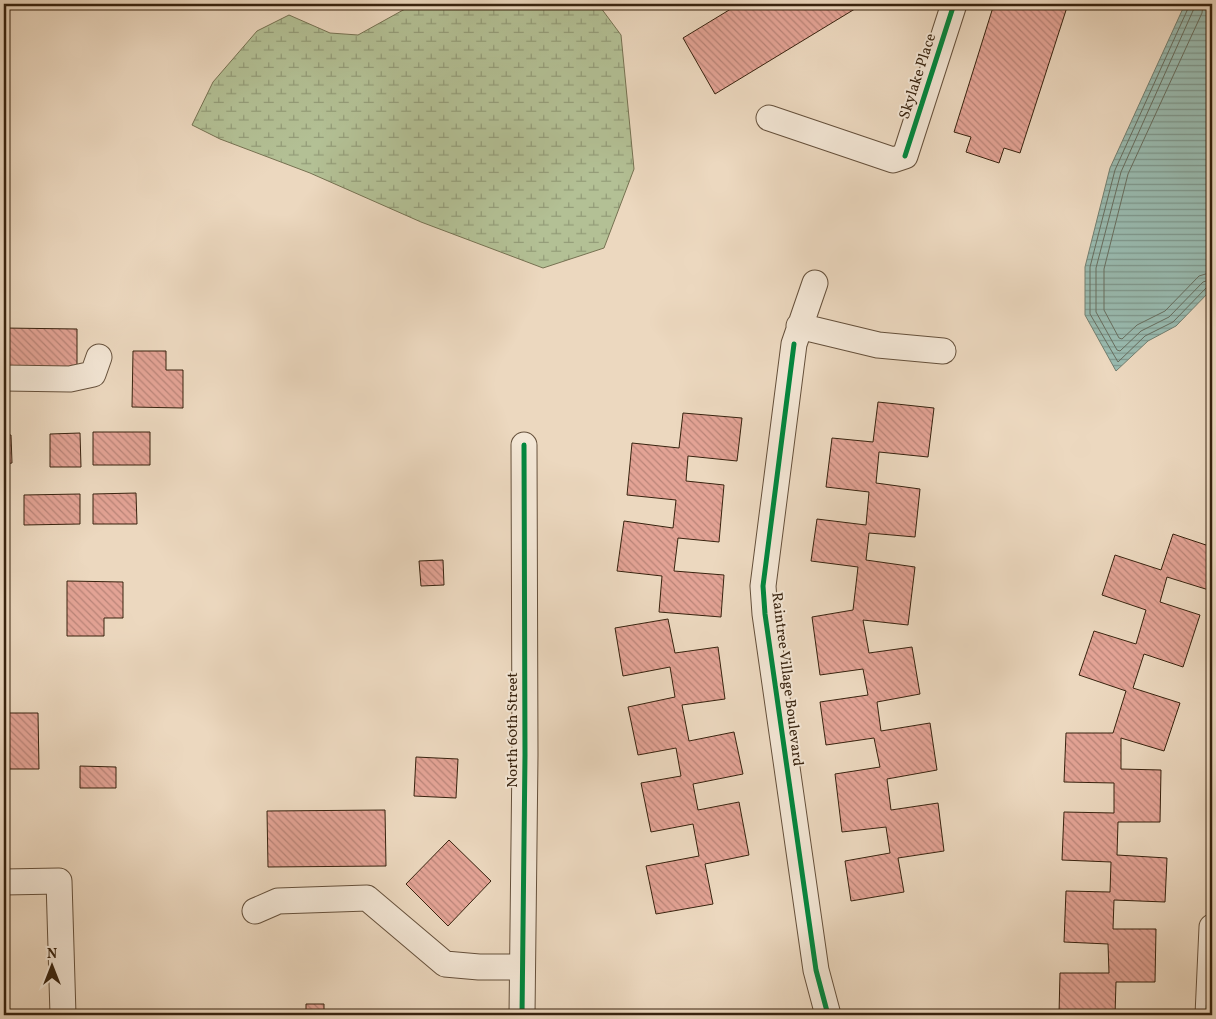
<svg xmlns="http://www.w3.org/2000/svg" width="1216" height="1019" viewBox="0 0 1216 1019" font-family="Vollkorn,serif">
	<defs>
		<pattern id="wetland-marsh" width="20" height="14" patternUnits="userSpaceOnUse" patternTransform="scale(1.25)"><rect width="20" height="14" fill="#b3c095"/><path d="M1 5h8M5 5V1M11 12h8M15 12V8" fill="none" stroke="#939c78"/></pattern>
		<pattern id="water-rules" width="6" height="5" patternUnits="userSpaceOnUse" patternTransform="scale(1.25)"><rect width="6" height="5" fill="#99baaf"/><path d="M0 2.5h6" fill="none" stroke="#7e978d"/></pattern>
		<pattern id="building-back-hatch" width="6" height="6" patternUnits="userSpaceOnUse" patternTransform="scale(1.25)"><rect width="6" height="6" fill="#e3a395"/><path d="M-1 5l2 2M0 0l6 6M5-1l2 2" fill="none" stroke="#b98478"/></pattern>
	</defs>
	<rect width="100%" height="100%" fill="#ecd8bf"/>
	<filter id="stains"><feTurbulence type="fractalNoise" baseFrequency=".004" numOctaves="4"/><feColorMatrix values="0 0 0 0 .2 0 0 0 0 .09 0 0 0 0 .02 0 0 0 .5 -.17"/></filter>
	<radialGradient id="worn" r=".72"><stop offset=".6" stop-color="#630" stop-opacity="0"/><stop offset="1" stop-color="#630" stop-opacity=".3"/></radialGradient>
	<path fill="url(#wetland-marsh)" stroke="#767252" d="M414 4H598L621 35 634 169 604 248 543 268 421 222 310 173 220 139 192 125 213 82 257 31 289 15 330 33 358 35Z"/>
	<path fill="url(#water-rules)" stroke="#727e6f" d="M1185 4H1212V289L1176 326 1148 341 1116 371 1085 315V267L1110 168Z"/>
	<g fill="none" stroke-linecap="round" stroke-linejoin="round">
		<path stroke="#686e5f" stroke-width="1" d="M1190 4 1115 170 1090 267V314L1118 362 1145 336 1173 322 1207 287 1212 286
			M1196 4 1121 172 1096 268V312L1117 350 1120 351 1141 331 1169 317 1203 282 1212 279
			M1203 4 1202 13 1128 174 1104 269V310L1119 338 1122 339 1137 325 1165 311 1199 276 1212 272"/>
	</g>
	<path fill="url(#building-back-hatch)" stroke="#38230f" d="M739 4H863L715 94 683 38Z
		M994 4H1068L1020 153 1004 148 999 163 966 152 971 137 954 132Z
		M4 328 77 329V371L4 370Z
		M133 351H166V370H183V408L132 407Z
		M878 402 934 408 928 457 879 452 876 483 920 489 915 537 869 533 866 560 915 567 908 625 863 620 869 653 912 647 920 694 877 702 881 731 930 723 937 770 887 779 891 810 938 803 944 851 898 858 904 892 851 901 845 861 890 853 886 827 842 832 835 774 880 767 874 738 826 745 820 702 868 695 863 669 820 675 812 617 853 610 858 567 811 561 817 519 866 525 869 492 826 487 832 438 873 442Z
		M683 413 742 418 737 461 688 456 686 481 724 485 719 542 678 538 674 571 724 575 721 617 659 612 662 576 617 571 624 521 673 528 676 500 627 495 632 443 679 448Z
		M93 432H150V465H93Z
		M80 433 81 467H50V434Z
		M4 435H11L12 463 4 464Z
		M136 493 137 524H93V494Z
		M80 494V524L24 525V495Z
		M1173 534 1212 547V591L1167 577 1160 602 1200 615 1183 667 1144 654 1133 688 1180 703 1164 751 1121 738V769L1161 770 1160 822H1118L1117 855 1167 858 1165 902 1114 900 1113 929H1156L1155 982H1116L1115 1015 1059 1014 1060 973H1109L1108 944 1064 942 1066 891 1110 892 1111 862 1062 860 1064 812 1114 813V783L1064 782 1066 733H1113L1126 691 1079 675 1094 631 1136 644 1146 610 1102 595 1115 555 1161 570Z
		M443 560 444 585 421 586 419 561Z
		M67 581 123 582V618H104V636H67Z
		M668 619 675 653 718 647 725 699 682 705 689 741 734 732 743 774 693 784 698 810 739 802 749 855 705 864 713 904 656 914 646 866 699 856 693 824 651 832 641 783 681 776 676 748 638 755 628 707 675 697 670 667 623 676 615 628Z
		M4 713H38L39 769H4Z
		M416 757 458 759 456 798 414 796Z
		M80 766 116 767V788H80Z
		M385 810 386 866 268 867 267 811Z
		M449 840 491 881 448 926 406 884Z
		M306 1004H324V1015H306Z"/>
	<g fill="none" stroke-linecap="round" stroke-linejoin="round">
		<g stroke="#65503b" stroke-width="27">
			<path id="minor" d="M769 118 893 160 905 156 954 4
				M815 283 794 344 763 586 765 614 816 970 828 1015
				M799 326 878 345 943 351
				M4 378 70 379 93 374 99 357
				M4 882 59 881 63 1015
				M255 911 278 901 367 898 445 964 479 967H522
				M522 1015 525 755 524 445
				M1208 1015 1212 927"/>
		</g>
		<use href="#minor" stroke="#f3e6d5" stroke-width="25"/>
		<g stroke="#f3e6d5" stroke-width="8">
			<path id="cycleway" d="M905 156 954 4
				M794 344 763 586 765 614 816 970 828 1015
				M522 1015 525 755 524 445
				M1208 1015 1212 927"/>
		</g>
		<use href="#cycleway" stroke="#00873e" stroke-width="5"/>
	</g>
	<g text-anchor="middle" stroke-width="4" stroke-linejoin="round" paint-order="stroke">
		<g font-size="15" fill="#38230f" stroke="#f3e6d5">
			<text transform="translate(917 76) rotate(-72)" y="5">Skylake Place</text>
			<text transform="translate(788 679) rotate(83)" y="5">Raintree Village Boulevard</text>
			<text transform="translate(512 730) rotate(-90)" y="5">North 60th Street</text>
		</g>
	</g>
	<rect width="1216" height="1019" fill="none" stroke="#ecd8bf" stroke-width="20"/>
	<rect x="5" y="5" width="1206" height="1009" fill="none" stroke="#38230f" stroke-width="2.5"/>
	<rect x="10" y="10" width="1196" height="999" fill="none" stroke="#38230f"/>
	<g transform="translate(52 966)" stroke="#f3e6d5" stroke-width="4" paint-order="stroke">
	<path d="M0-4L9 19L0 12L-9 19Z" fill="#38230f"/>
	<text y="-8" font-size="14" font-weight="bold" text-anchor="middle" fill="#38230f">N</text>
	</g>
	<rect width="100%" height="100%" filter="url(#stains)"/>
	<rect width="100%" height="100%" fill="url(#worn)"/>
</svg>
